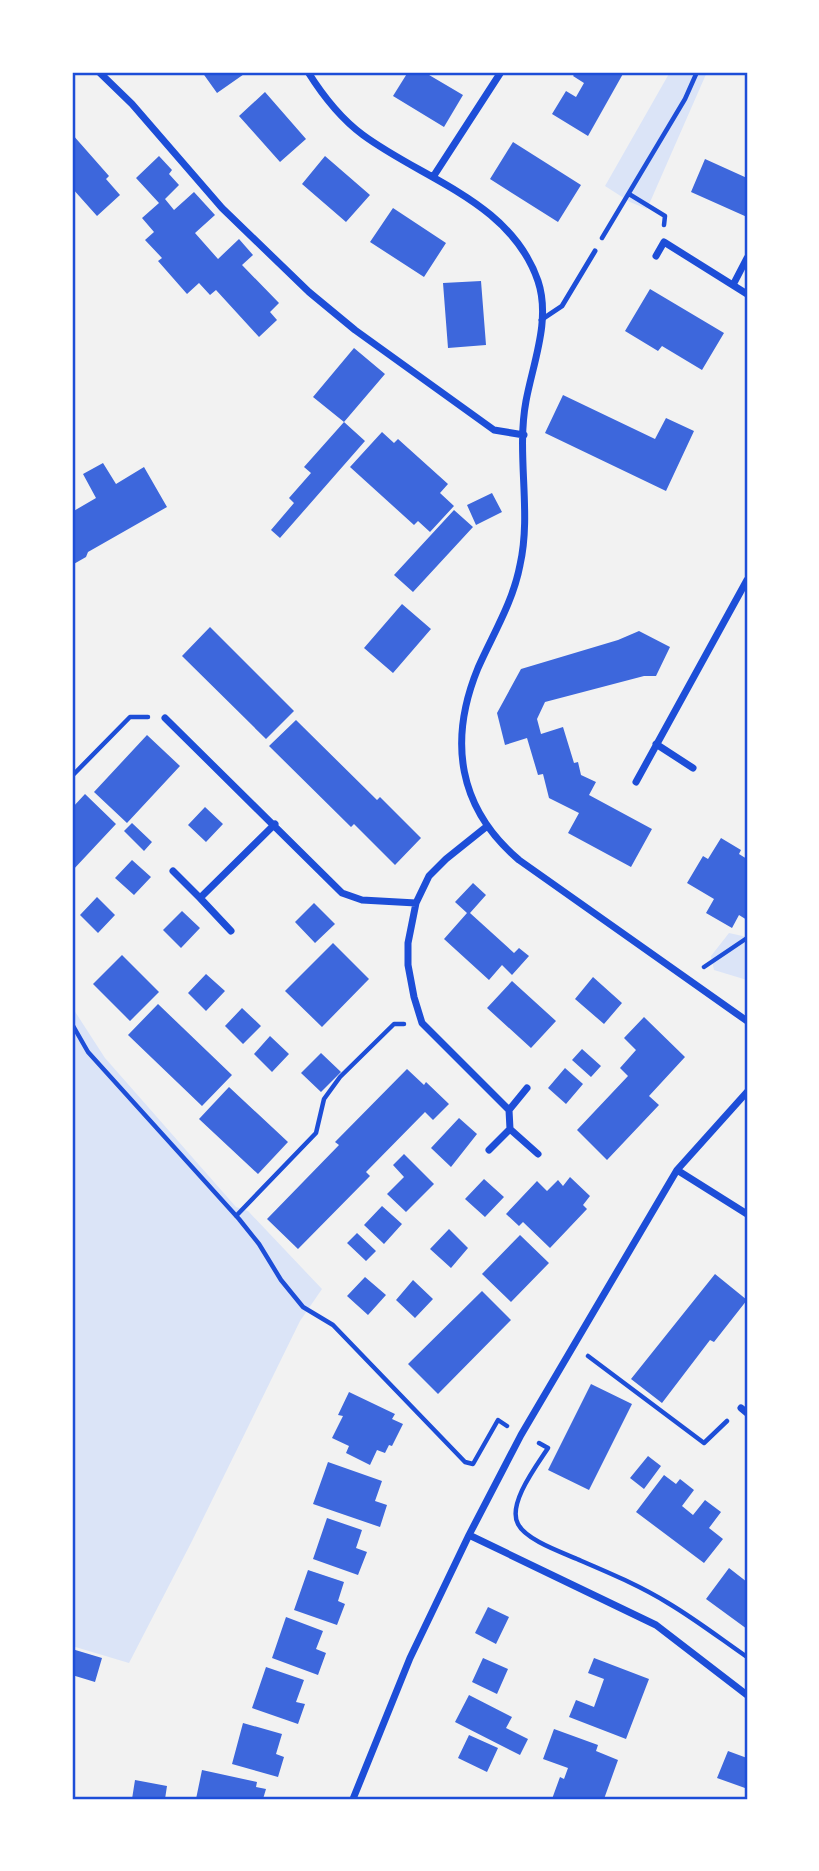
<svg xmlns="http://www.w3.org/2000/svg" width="819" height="1871" viewBox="0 0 819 1871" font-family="Raleway,sans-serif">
	<rect width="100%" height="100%" fill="#f2f2f2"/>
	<path fill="#dbe4f7" d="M670 72H707L647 209 630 202 605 186Z
		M729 933 747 937V980L714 970 711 956Z
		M72 1007 105 1058 236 1207 248 1211 322 1289 300 1321 192 1541 129 1663 72 1646Z"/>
	<path fill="#3d67dc" d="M202 72H247L217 93Z
		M408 72H424L463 95 444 127 393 96Z
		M576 72H624L588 136 552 114 566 91 576 97 584 83 573 76Z
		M265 92 306 139 280 162 239 116Z
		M72 134 109 176 106 179 120 195 97 216 72 188Z
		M513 142 581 185 558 222 490 179Z
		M159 156 172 170 169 174 179 185 165 199 174 210 194 192 215 215 195 233 218 259 239 239 253 255 242 265 279 303 270 312 277 320 259 337 216 290 210 295 199 283 187 294 158 261 162 258 145 240 154 232 142 218 159 203 136 178Z
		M325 156 370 195 346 222 302 184Z
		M705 159 747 178V217L691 192Z
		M393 208 446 243 424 277 370 242Z
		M481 281 486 345 448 348 443 283Z
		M650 289 724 333 702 370 662 346 658 351 625 331Z
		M354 348 385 374 344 422 313 397Z
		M563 395 655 439 666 418 694 431 666 491 545 433Z
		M344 422 365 441 280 538 271 530 294 503 289 498 311 473 304 467Z
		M382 432 394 443 398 439 448 484 440 493 454 506 430 532 418 521 414 525 350 467Z
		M103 463 116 484 144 467 167 507 88 552 86 557 72 565V512L96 498 83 474Z
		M492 493 502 512 476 525 467 505Z
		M454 510 473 527 413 592 394 575Z
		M402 604 431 629 393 673 364 648Z
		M210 627 294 711 266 739 182 656Z
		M639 631 670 647 656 676H644L545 702 537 719 541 734 563 727 574 763 578 762 581 775 596 782 589 795 652 829 631 867 568 833 579 813 549 798 543 774 538 775 527 738 505 745 497 713 521 669 618 640Z
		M296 720 377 800 380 797 421 838 395 865 354 824 351 827 269 746Z
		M147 735 180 766 127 823 94 792Z
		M85 794 116 824 72 871V808Z
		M205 807 223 824 206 842 188 825Z
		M132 823 152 842 144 851 124 831Z
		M721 838 741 850 739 854 747 859V920L739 915 732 928 706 913 714 899 687 883 703 856 708 859Z
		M132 860 151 877 134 895 115 878Z
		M473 883 486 895 470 913 514 953 519 948 529 956 512 975 502 965 489 980 444 939 467 913 455 902Z
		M97 897 115 915 98 933 80 915Z
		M314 903 335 924 315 943 295 922Z
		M182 911 200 928 181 948 163 930Z
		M333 943 369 979 322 1027 285 991Z
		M122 955 159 992 130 1021 93 984Z
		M206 974 225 991 206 1011 188 993Z
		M593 977 622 1003 604 1024 575 999Z
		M512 981 556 1021 531 1048 487 1008Z
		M158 1004 232 1075 202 1106 128 1035Z
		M242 1008 261 1026 243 1044 225 1026Z
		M644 1017 685 1057 649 1096 659 1105 607 1160 577 1130 628 1076 620 1068 636 1050 624 1038Z
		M270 1036 289 1054 272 1072 254 1054Z
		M582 1049 601 1066 591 1077 572 1060Z
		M321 1053 341 1072 321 1092 301 1073Z
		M565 1068 583 1084 566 1104 548 1088Z
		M407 1069 424 1085 426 1082 449 1104 433 1120 425 1112 366 1172 370 1176 298 1249 267 1219 339 1145 335 1142Z
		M229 1087 288 1142 258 1174 199 1119Z
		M459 1118 477 1134 451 1167 431 1148Z
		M404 1154 434 1184 406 1212 387 1194 404 1177 393 1165Z
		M570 1177 590 1196 583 1205 587 1209 550 1248 523 1222 519 1226 506 1214 537 1181 547 1191 558 1180 563 1186Z
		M484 1179 504 1197 485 1217 465 1199Z
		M382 1206 402 1224 384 1244 364 1225Z
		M449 1229 468 1248 451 1268 430 1249Z
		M357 1233 376 1251 366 1261 347 1243Z
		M520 1235 549 1263 511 1302 482 1274Z
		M715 1274 747 1300 714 1342 710 1340 662 1403 631 1379Z
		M365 1277 386 1295 368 1315 347 1296Z
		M413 1280 433 1299 415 1318 396 1300Z
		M482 1291 511 1320 438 1394 408 1364Z
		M591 1384 632 1404 589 1490 548 1470Z
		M349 1392 395 1414 392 1419 403 1424 392 1446 389 1445 385 1453 377 1450 370 1465 346 1453 349 1446 332 1438 343 1416 338 1415Z
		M648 1456 661 1466 644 1489 630 1478Z
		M328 1462 382 1481 375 1501 387 1505 380 1527 313 1504Z
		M664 1475 676 1484 680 1479 694 1490 682 1506 693 1515 705 1500 721 1512 709 1528 723 1539 704 1563 636 1512Z
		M327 1518 362 1530 356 1548 367 1552 358 1575 313 1559Z
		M729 1568 747 1582V1629L706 1599Z
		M308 1570 344 1582 338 1601 345 1604 337 1625 294 1610Z
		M488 1607 509 1617 496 1644 475 1633Z
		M286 1617 323 1631 316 1649 326 1653 318 1675 272 1658Z
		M72 1649 102 1658 95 1682 72 1675Z
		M483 1658 508 1669 497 1694 472 1682Z
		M594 1658 649 1679 626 1739 569 1717 576 1700 594 1707 604 1679 588 1673Z
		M266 1667 304 1680 296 1702 305 1704 298 1724 252 1708Z
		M469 1695 512 1717 506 1728 528 1739 520 1755 455 1722Z
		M243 1723 282 1734 276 1754 284 1757 278 1777 232 1764Z
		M554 1729 598 1745 596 1751 618 1760 604 1799H552L560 1777 564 1779 568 1768 543 1759Z
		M469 1735 498 1748 487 1772 458 1758Z
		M728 1751 747 1758V1781L745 1788 717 1778Z
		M202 1770 257 1782 256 1787 266 1789 263 1799H196Z
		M135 1780 167 1786 165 1799H132Z"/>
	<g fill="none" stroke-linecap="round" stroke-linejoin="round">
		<path stroke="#1d4ed8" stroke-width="4.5" d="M629 194 665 216 664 225
			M602 238 685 99 697 72
			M72 776 130 717H148
			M704 967 747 938
			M72 1024 88 1052 239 1219 259 1244 281 1280 303 1307 333 1325 465 1462 473 1464 498 1420 507 1426
			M236 1216 316 1133 324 1099 340 1077 394 1024H404
			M588 1356 704 1443 727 1421
			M539 1443 548 1448C537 1465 507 1504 518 1524 526 1540 561 1552 577 1559 607 1572 639 1585 668 1603 695 1619 721 1639 747 1657"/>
		<path stroke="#1d4ed8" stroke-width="5" d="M541 320 562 306 595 251"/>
		<path stroke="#1d4ed8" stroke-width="7" d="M99 72 132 104 222 208 309 292 355 330 494 430 524 435
			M308 72C323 96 340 118 363 135 424 180 511 202 538 281 551 320 533 363 526 401 516 455 532 512 520 565 513 602 493 634 478 668 448 741 458 808 519 860L747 1021
			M433 177 501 72
			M656 256 664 242 747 294
			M733 285 747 258
			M165 718 342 893 362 900 416 903 429 876 446 859 486 827
			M656 744 693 768
			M636 782 747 580
			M173 871 200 898 275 824
			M200 898 231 931
			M416 903 408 943V965L414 997 422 1023 509 1110 510 1129 489 1150
			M509 1110 527 1088
			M510 1129 538 1154
			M677 1170 747 1214
			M741 1408 747 1413
			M469 1535 656 1625 747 1695
			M353 1799 410 1658 469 1535 521 1435 677 1170 747 1092"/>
	</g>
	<rect width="819" height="1871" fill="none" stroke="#ffffff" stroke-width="147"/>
	<rect x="74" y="74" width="672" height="1724" fill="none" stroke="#1d4ed8" stroke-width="2.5"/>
</svg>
